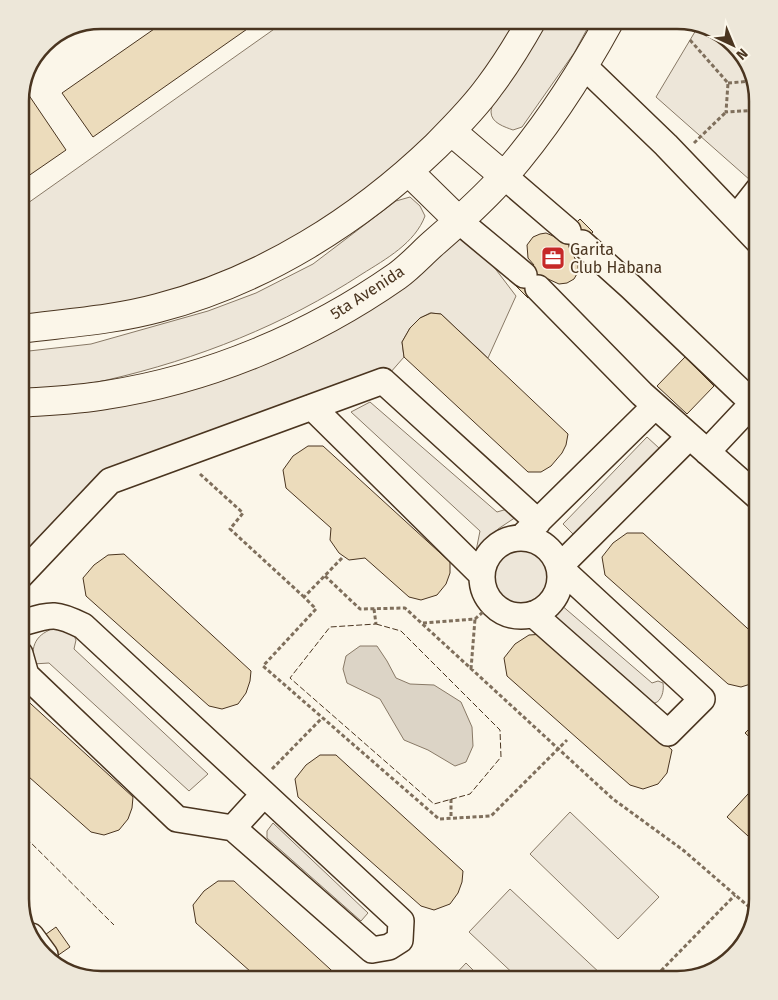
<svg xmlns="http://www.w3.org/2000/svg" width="778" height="1000" viewBox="0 0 778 1000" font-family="'Fira Sans',sans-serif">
	<rect width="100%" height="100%" fill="#fbf6e9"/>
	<path fill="#ede6d9" stroke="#887966" d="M287 20H531L409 172 218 289 20 329V192L28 203Z
		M548 20H592L574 53 522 127 513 130C505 127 491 123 491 112 491 99 519 69 526 57 534 45 541 32 548 20Z
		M699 25 718 31 745 56 758 101V169L750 180 656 97Z
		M410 197 420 206 425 216C415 243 386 259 362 274 284 325 198 359 107 380 81 386 48 387 20 390V352L91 344 208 311 256 293 313 264 396 201Z
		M459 221 516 296 488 358 441 314 430 313 420 318 410 328 402 342 404 357 383 381 110 481 20 576V403L106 395 342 310Z
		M370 402 497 512 514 507 516 517 498 529 483 557 476 551 480 531 351 412Z
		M647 437 659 448 575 536 563 524Z
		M492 575a28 28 0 1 1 56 0a28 28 0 1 1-56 0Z
		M560 604 652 683 658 681 663 683C665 696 657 710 644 700V694L552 614Z
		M60 626 71 629 76 640 74 649 208 774 189 791 49 663 33 664C31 641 38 633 60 626Z
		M570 812 659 897 618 939 530 854Z
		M273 823 368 913 361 921 267 838V831Z
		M510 889 602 975 597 980H520L469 932Z
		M466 963 483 980H450Z"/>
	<path fill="#dcd4c6" stroke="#887966" d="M360 646H377L387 661 396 678 410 684 434 685 461 702 472 727 473 746 466 762 455 766 428 750 404 740 380 699 347 683 343 669 346 656Z"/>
	<path fill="#ecdcbc" stroke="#4a3520" d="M167 20H260L93 137 62 93Z
		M24 88 66 150 21 181 20 95Z
		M580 219 593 232 572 253 578 264V272L574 279 567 283 559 284 548 279 528 298 514 284 534 265 528 258 527 245 533 237 540 234 546 233 553 236 559 240Z
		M431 313 441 314 568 434 566 445 562 453 551 466 541 472H528L404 357 402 342 410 328 420 318Z
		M685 357 714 386 687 414 657 386Z
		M308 446H323L450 562V573L446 584 437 595 421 600 409 597 365 558 349 560 339 553 330 540 331 528 286 488 283 470 293 456Z
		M627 533H643L758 638V680L757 682 741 687 728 684 605 575 602 557 613 543Z
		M124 554 251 671 250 681 246 693 238 704 222 709 209 706 86 596 83 578 94 565 108 555Z
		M545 634 672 750 667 773 658 784 643 789 630 785 507 676 504 658 515 644 529 635Z
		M20 694 133 797 132 808 128 819 119 830 104 835 91 832 20 769Z
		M758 720V745L745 733Z
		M320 755H336L463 871 462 882 458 893 450 904 434 910 421 906 298 797 295 779 306 765Z
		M758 783V845L727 817Z
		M218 881H234L342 980H260L196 923 193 905 204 891Z
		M56 927 70 947 57 956 42 937Z"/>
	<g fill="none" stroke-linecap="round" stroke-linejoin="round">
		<g stroke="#4a3520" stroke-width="28">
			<path id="minor" d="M585 67 666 145 758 241
				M504 176 568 231
				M736 218 758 190
				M459 221 524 275
				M582 243 631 287 758 408
				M538 288 642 394 758 497
				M312 407 481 574
				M707 452 753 403
				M525 534 655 406
				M482 577a39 39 0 1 1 78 0a39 39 0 1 1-78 0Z
				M20 576 110 481 383 381 538 522
				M533 614 668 733 702 699 559 567 689 437
				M20 654 26 675 177 819 233 828 372 950 389 947 400 940 401 921 83 626C55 612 52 614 22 623
				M233 828 264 794
				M31 936 45 955"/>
		</g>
		<g stroke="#4a3520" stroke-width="30">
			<path id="highway" d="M451 131 504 176
				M409 172 459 221
				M20 329C66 323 114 320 158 308 263 281 359 220 436 146 454 128 474 108 489 87 505 66 519 43 532 20
				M20 403C49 401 78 400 106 395 210 379 311 336 397 276 411 266 423 252 436 241 460 220 484 199 504 176 546 128 580 75 610 20"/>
		</g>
		<path stroke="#7f6f5c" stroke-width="3" stroke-dasharray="4 2.5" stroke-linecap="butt" d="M690 40 728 83 726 112 758 110
			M728 83 752 81
			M694 143 726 112
			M200 474 243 513 230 529 304 597
			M342 558 304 597 316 609 263 666 439 819 491 816 567 740
			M325 576 360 609 405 608 613 799 683 850 755 912
			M374 609 376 624
			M423 623 475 619 492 604
			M471 669 475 619
			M272 769 322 718
			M451 799V818
			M652 980 735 895"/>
		<use href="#minor" stroke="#fbf6e9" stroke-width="25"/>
		<use href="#highway" stroke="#fbf6e9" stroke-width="28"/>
		<path stroke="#4a3520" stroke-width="1" stroke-dasharray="6 2.5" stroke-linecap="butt" d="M376 624 401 631 500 730 501 757 470 794 434 804 290 678 330 627Z
			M20 832 114 925"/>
	</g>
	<defs>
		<g id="office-square" transform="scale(1.25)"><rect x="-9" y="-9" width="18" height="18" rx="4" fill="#c62828" stroke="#fbf6e9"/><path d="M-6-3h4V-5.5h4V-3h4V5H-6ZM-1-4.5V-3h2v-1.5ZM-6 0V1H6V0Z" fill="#fff"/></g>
	</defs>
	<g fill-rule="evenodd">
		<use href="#office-square" x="553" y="258"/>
	</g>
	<g text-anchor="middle" stroke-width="4" stroke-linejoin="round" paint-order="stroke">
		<g font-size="16" fill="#4a3520" stroke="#fbf6e9" text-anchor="start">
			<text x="570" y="255">Garita<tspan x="570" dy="18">Club Habana</tspan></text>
		</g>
		<g font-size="16" fill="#4a3520" stroke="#fbf6e9">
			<text transform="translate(367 292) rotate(-33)" y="6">5ta Avenida</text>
		</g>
	</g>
	<path d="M0 0H778V1000H0ZM101 29H677A72 72 0 0 1 749 101V899A72 72 0 0 1 677 971H101A72 72 0 0 1 29 899V101A72 72 0 0 1 101 29Z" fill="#ede7d9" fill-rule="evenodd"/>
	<path fill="none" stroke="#4a3520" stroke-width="2.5" d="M101 29H677A72 72 0 0 1 749 101V899A72 72 0 0 1 677 971H101A72 72 0 0 1 29 899V101A72 72 0 0 1 101 29Z"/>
	<g transform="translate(733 45) rotate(136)" stroke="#fbf6e9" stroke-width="4" paint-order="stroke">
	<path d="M0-4L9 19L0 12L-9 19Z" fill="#4a3520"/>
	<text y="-8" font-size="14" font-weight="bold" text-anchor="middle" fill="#4a3520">N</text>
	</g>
</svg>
